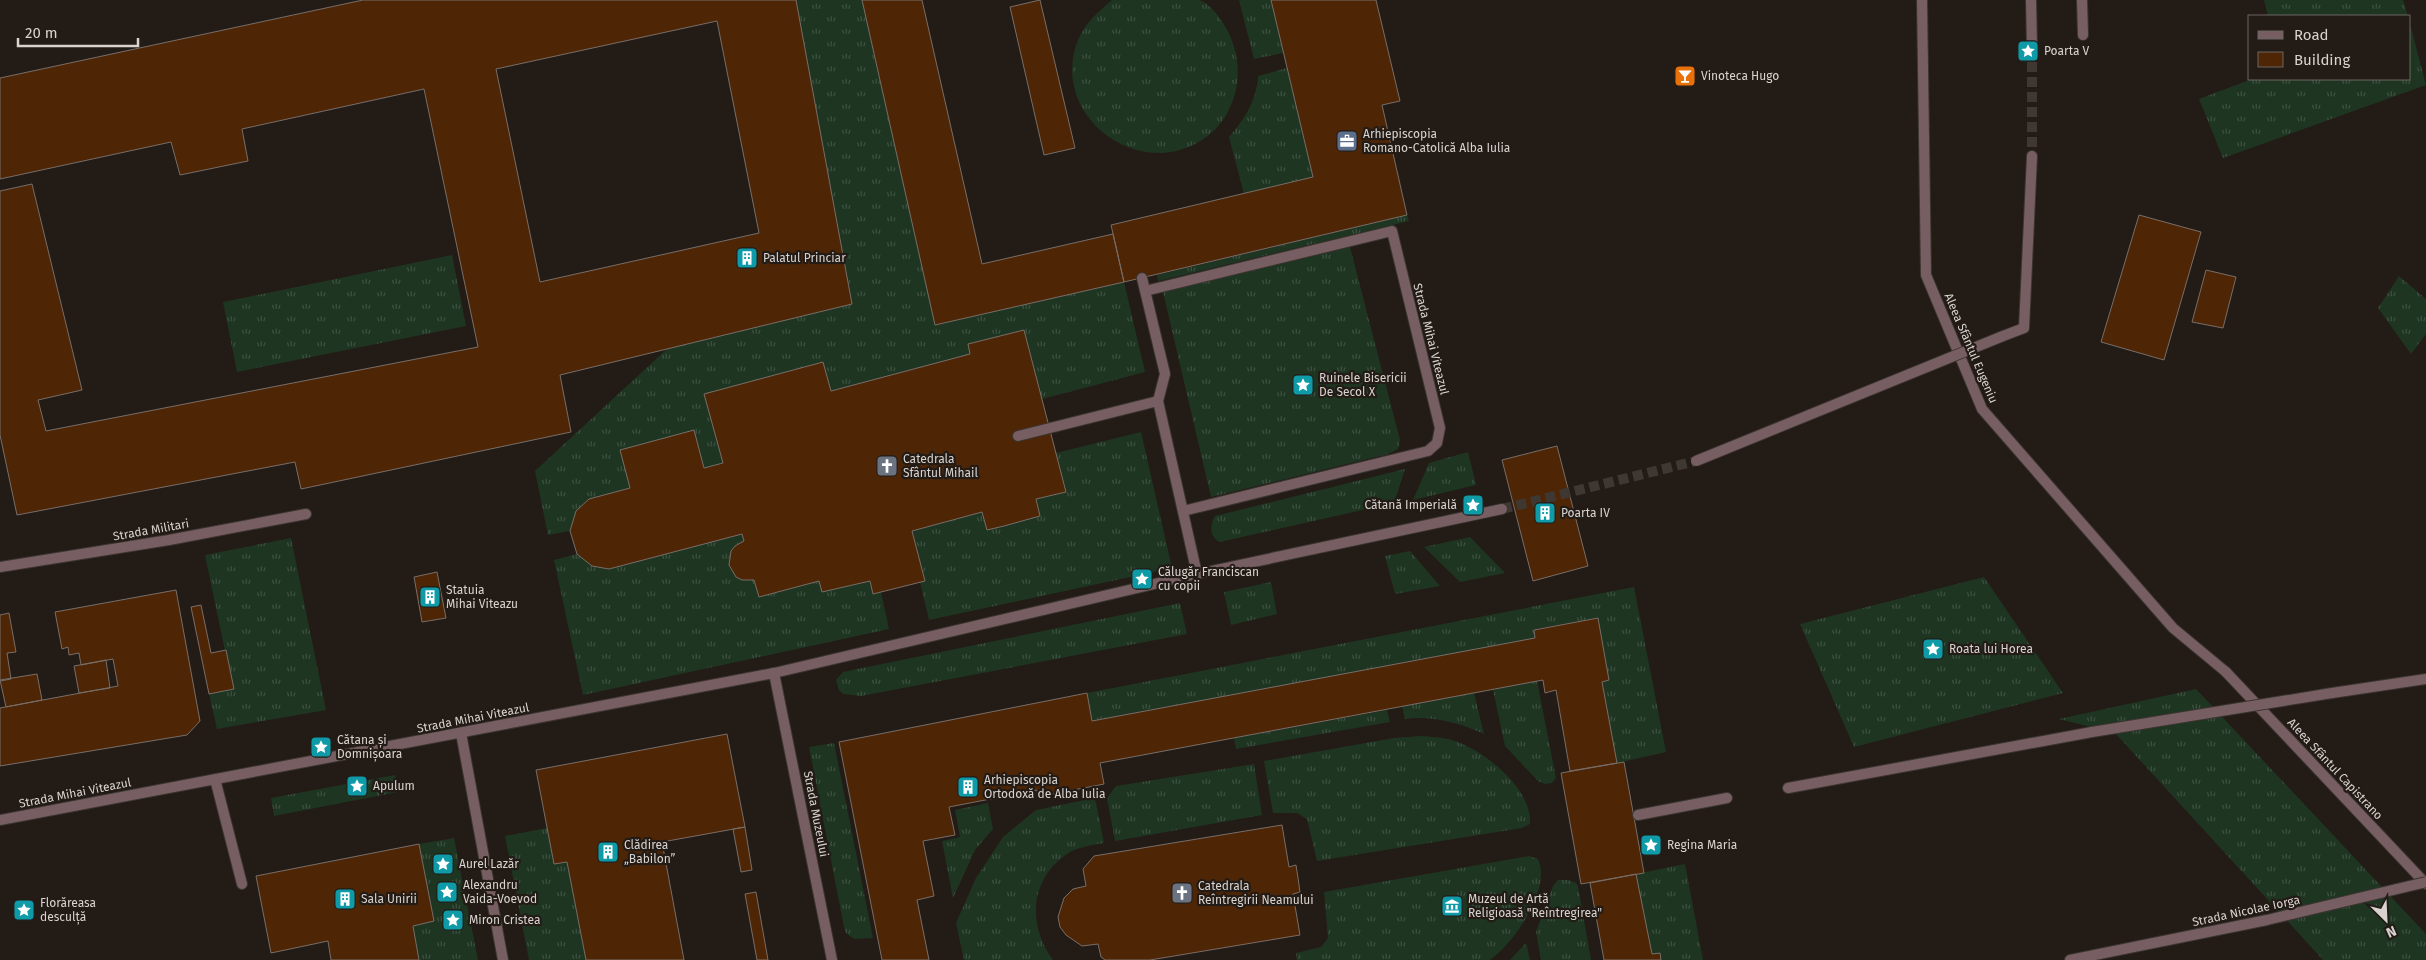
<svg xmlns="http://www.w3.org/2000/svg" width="2426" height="960" viewBox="0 0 2426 960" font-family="'Fira Sans',sans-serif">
	<defs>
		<pattern id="grass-tufts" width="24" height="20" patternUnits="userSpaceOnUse" patternTransform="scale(1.25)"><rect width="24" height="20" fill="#1e3522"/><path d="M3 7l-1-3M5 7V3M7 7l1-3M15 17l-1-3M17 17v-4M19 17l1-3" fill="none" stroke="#3e5141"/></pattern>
	</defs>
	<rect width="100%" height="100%" fill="#231b16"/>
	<path fill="url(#grass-tufts)" d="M796 0H862L935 325 1124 282 1145 372 1042 399 1024 330 968 344 970 354 831 391 704 394 723 463 704 468 620 450 630 488 589 499 576 511 570 531 548 535 535 471 668 348 852 304Z
		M1112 0C1133 0 1155 0 1176 0 1183 0 1192 0 1199 0 1209 3 1218 15 1223 23 1247 59 1242 111 1205 138 1140 184 1048 116 1078 40 1085 23 1098 12 1112 0Z
		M1239 0H1271L1283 53 1254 59Z
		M2264 0H2403L2408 16H2268Z
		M2410 24 2426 85 2223 158 2199 99 2252 79H2410Z
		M1287 68 1313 177 1244 194 1229 137C1244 120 1257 100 1258 76Z
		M1407 215 1409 221 1158 281 1157 275Z
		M1350 247 1400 440 1398 449 1388 454 1211 497 1163 292Z
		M452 255 466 326 237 372 223 302Z
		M2399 276 2426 299V334L2411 354 2378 308Z
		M1141 432 1172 568 929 620 920 582 925 580 912 531 982 512 987 530 1040 516 1036 499 1066 491 1056 453Z
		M1468 452 1476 485 1413 500 1429 463Z
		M1405 469 1394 503 1220 542C1209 537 1210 525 1215 516Z
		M742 534 744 541C719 549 729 585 754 580L759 597 819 581 822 592 870 581 873 594 881 592 889 629 583 695 554 560 577 554 592 566 609 569Z
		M1470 537 1505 573 1460 582 1424 547Z
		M291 538 326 710 217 729 209 694 233 689 205 555Z
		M1410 551 1440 586 1395 594 1385 556Z
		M1984 577 2063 693 1854 747 1800 624Z
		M1271 582 1277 614 1231 625 1224 592Z
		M1634 587 1666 752 1617 763 1602 682 1609 680 1598 618 1534 629 1535 638 1092 721 1087 693Z
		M1180 603 1187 634 861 696 843 694 839 690 836 680 843 672Z
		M1537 681 1556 778 1552 783 1545 784 1538 781 1505 746 1493 690Z
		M2196 689 2426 934V960H2323L2115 733 2059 719Z
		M1474 693 1484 734C1461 723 1431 715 1405 719L1402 706Z
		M1387 710 1390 722 1236 749 1234 738Z
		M1421 736C1430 737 1440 737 1448 739 1480 746 1533 788 1530 824L1522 828 1317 861 1307 819 1297 813H1273L1264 761 1394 738Z
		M834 743 873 938 854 939 846 933 844 927 809 747Z
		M1254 764 1262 815 1115 841 1107 798 1116 786Z
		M395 775 398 792 274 816 271 798Z
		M1095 798 1104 843C1092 845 1077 847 1067 854 1030 879 1027 925 1053 960H964L956 923 976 878 1003 837 1036 810Z
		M988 803 993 829 975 850 953 898 942 841 960 837 955 810Z
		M547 828 554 864 567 862 586 960H529L505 836Z
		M454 838 478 960H419L413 926 434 921 419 844Z
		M1529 856 1538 859C1552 889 1514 943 1490 960H1297L1296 953 1321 947 1328 938 1324 892Z
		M1685 864 1703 960H1661L1652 954 1636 874Z
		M1558 880H1568L1576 883 1578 886 1591 960H1541L1536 932 1553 886Z
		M1526 943 1530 960H1510Z"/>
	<path fill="#4e2606" stroke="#786e68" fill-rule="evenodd" d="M363 0H796L852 304 560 375 571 432 301 489 295 462 17 515 0 435V191L32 184 82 390 38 400 46 431 478 347 424 89 242 129 248 161 180 175 171 142 0 179V78ZM717 21 759 233 540 282 496 69Z
		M862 0H922L982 264 1113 234 1124 282 935 325Z
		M1040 0 1075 148 1044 155 1010 7Z
		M1271 0H1376L1400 101 1382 105 1407 215 1124 282 1111 225 1313 177Z
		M2139 215 2201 232 2164 360 2101 342Z
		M2206 270 2236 277 2223 328 2192 322Z
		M1024 330 1066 492 1036 499 1040 516 1004 526 987 530 982 512 912 531 925 581 873 594 870 581 822 592 819 581 759 597 754 580H742L736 577 729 565 731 551 735 546 744 541 742 534 609 569 592 566 577 554 570 531 576 511 589 499 630 488 620 450 694 430 704 468 723 463 704 394 823 362 831 391 970 354 968 344Z
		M1557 446 1588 566 1533 581 1502 460Z
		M437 572 446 618 422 622 414 577Z
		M176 590 200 721 187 735 0 766V708L118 686 113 659 81 665 79 653 69 655 68 647 62 649 55 612Z
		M201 605 211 653 226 650 234 689 209 694 191 607Z
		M9 613 16 652 7 653 11 679 0 681V615Z
		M1598 618 1609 680 1602 682 1617 763 1570 771 1556 690 1545 693 1543 680 1100 763 1104 784 1038 797 1037 790 949 807 955 835 923 841 934 896 917 900 929 960H882L839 742 1087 693 1092 721 1535 638 1534 630Z
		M106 660 110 688 79 693 74 666Z
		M37 674 42 700 6 707 0 680Z
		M727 734 745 827 662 842 684 960H586L567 862 554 864 536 770Z
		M1624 762 1644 873 1581 884 1561 773Z
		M1282 825 1289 867 1296 865 1298 878 1300 892 1293 894 1300 935 1150 960H1105L1101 957 1098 944 1082 946 1066 935 1060 927 1058 917 1064 898 1073 889 1086 886 1083 869 1094 856Z
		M745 827 752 870 741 872 733 829Z
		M419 844 434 921 413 926 419 960H331L328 941 271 953 256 876Z
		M1636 874 1652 954 1660 953 1661 960H1604L1590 883Z
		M756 892 768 960H757L745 894Z"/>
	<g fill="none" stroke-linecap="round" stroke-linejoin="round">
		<path stroke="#3e3732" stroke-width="10" stroke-dasharray="10 5" stroke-linecap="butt" d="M2032 47V156
			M1502 509 1696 461"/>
		<g stroke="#3c3530" stroke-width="12">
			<path id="service" d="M2226 672 2426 884"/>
		</g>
		<g stroke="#3c3530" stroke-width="12">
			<path id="pedestrian" d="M1922 0 1926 275 1982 409 2173 628 2226 672
				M2031 0 2032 47
				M2082 0 2083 35
				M1142 278 1165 374 1158 401 1197 574
				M1145 291 1392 231 1440 428 1437 443 1428 451 1183 511
				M2003 336 2024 328 2032 156
				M1018 436 1158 401
				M2332 693 2426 679
				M461 733 503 960
				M215 779 242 884
				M1788 788 2092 732
				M1638 815 1727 798
				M0 820 774 673 1197 574 1502 509"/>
		</g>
		<g stroke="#3c3530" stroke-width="12">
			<path id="minor" d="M0 567 169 540 306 514
				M774 673 832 960
				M2070 960 2267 920"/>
		</g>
		<use href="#service" stroke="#775e62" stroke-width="10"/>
		<use href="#pedestrian" stroke="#775e62" stroke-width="10"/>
		<use href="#minor" stroke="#775e62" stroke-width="10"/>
		<g stroke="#3c3530" stroke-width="12" stroke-linecap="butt">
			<path id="pedestrian-bridge" d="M1696 461 2003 336
				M2092 732 2332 693"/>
		</g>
		<g stroke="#3c3530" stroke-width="12" stroke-linecap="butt">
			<path id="minor-bridge" d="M2267 920 2426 882"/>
		</g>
		<use href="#pedestrian-bridge" stroke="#775e62" stroke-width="10"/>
		<use href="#minor-bridge" stroke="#775e62" stroke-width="10"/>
	</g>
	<defs>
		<g id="sight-square" transform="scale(1.125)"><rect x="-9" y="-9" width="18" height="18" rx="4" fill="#0f9aa8" stroke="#231b16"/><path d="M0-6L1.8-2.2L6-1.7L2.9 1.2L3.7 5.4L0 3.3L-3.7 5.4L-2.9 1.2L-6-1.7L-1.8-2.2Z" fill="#fff"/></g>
		<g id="bar-square" transform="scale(1.125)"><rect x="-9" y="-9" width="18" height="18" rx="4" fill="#e8710a" stroke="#231b16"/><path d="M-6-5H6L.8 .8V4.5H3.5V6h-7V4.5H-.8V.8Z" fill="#fff"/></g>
		<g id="office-square" transform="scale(1.125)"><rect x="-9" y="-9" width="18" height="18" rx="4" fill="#5c6f8a" stroke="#231b16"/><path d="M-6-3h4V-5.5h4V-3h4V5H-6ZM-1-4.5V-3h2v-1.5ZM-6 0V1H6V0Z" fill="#fff"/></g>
		<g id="building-square" transform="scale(1.125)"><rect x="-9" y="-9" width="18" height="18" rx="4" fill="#0f9aa8" stroke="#231b16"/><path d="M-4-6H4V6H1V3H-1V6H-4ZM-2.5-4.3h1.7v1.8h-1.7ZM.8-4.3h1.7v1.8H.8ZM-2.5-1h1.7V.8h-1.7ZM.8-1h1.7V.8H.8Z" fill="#fff"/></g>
		<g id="church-square" transform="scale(1.125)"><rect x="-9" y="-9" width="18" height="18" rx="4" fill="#6b7280" stroke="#231b16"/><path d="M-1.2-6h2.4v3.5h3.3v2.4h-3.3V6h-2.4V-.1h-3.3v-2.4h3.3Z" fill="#fff"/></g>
		<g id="museum-square" transform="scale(1.125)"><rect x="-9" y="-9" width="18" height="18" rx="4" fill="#0f9aa8" stroke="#231b16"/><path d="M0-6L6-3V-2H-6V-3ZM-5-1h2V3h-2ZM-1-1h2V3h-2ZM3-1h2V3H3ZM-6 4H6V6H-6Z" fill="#fff"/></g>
	</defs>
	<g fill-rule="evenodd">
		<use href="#sight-square" x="2028" y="51"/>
		<use href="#bar-square" x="1685" y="76"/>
		<use href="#office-square" x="1347" y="141"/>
		<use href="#building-square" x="747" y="258"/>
		<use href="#sight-square" x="1303" y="385"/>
		<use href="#church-square" x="887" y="466"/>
		<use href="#sight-square" x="1473" y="505"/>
		<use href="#building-square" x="1545" y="513"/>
		<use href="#sight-square" x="1142" y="579"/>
		<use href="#building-square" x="430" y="597"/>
		<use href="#sight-square" x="1933" y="649"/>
		<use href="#sight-square" x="321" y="747"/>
		<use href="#sight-square" x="357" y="786"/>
		<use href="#building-square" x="968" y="787"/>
		<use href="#sight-square" x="1651" y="845"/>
		<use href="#building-square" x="608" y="852"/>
		<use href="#sight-square" x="443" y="864"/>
		<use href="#sight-square" x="447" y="892"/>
		<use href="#church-square" x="1182" y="893"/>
		<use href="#building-square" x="345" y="899"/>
		<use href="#museum-square" x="1452" y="906"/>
		<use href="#sight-square" x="24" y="910"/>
		<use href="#sight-square" x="453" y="920"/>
	</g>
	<g text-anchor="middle" stroke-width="4.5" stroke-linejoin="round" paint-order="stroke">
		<g font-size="12" fill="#d9d3d0" stroke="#231b16" text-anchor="start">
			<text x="2044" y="55">Poarta V</text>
			<text x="1701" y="80">Vinoteca Hugo</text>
			<text x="1363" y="138">Arhiepiscopia<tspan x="1363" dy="14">Romano-Catolică Alba Iulia</tspan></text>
			<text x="763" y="262">Palatul Princiar</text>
			<text x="1319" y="382">Ruinele Bisericii<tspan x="1319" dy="14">De Secol X</tspan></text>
			<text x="903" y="463">Catedrala<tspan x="903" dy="14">Sfântul Mihail</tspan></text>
			<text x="1457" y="509" text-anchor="end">Cătană Imperială</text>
			<text x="1561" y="517">Poarta IV</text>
			<text x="1158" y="576">Călugăr Franciscan<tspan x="1158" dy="14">cu copii</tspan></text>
			<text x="446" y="594">Statuia<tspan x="446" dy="14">Mihai Viteazu</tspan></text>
			<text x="1949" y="653">Roata lui Horea</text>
			<text x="337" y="744">Cătana și<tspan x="337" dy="14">Domnișoara</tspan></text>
			<text x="984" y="784">Arhiepiscopia<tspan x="984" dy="14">Ortodoxă de Alba Iulia</tspan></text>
			<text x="373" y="790">Apulum</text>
			<text x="624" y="849">Clădirea<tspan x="624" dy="14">„Babilon”</tspan></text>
			<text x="1667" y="849">Regina Maria</text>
			<text x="459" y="868">Aurel Lazăr</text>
			<text x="463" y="889">Alexandru<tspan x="463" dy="14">Vaida-Voevod</tspan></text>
			<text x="1198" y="890">Catedrala<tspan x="1198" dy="14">Reîntregirii Neamului</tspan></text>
			<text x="361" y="903">Sala Unirii</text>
			<text x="1468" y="903">Muzeul de Artă<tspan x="1468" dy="14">Religioasă "Reîntregirea"</tspan></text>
			<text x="40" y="907">Florăreasa<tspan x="40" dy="14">desculță</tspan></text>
			<text x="469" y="924">Miron Cristea</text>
		</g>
		<g font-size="12" fill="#d9d3d0" stroke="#231b16">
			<text transform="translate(1431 339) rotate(76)" y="4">Strada Mihai Viteazul</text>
			<text transform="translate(1971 348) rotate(67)" y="4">Aleea Sfântul Eugeniu</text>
			<text transform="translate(151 530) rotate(-10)" y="4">Strada Militari</text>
			<text transform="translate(473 718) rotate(-11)" y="4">Strada Mihai Viteazul</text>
			<text transform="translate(2335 769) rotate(47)" y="4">Aleea Sfântul Capistrano</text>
			<text transform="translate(75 793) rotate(-11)" y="4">Strada Mihai Viteazul</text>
			<text transform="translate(816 814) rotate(79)" y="4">Strada Muzeului</text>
			<text transform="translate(2246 911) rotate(-12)" y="4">Strada Nicolae Iorga</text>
		</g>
	</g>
	<rect x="2248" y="15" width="162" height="65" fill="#231b16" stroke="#6c6560"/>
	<rect x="2258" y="31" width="25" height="8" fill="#775e62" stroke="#6c6560"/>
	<text x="2294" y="40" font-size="15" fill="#d9d3d0">Road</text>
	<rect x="2258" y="52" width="25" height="15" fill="#4e2606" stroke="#6c6560"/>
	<text x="2294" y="65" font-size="15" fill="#d9d3d0">Building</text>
	<g transform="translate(2386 920) rotate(156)" stroke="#231b16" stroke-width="4" paint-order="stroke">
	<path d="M0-4L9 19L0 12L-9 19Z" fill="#d9d3d0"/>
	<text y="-8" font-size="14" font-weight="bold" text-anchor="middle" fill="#d9d3d0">N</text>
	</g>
	<path d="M18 38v8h120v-8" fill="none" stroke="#d9d3d0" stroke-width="2.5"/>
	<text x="25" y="38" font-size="15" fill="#d9d3d0" stroke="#231b16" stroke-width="4" paint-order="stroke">20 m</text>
</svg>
